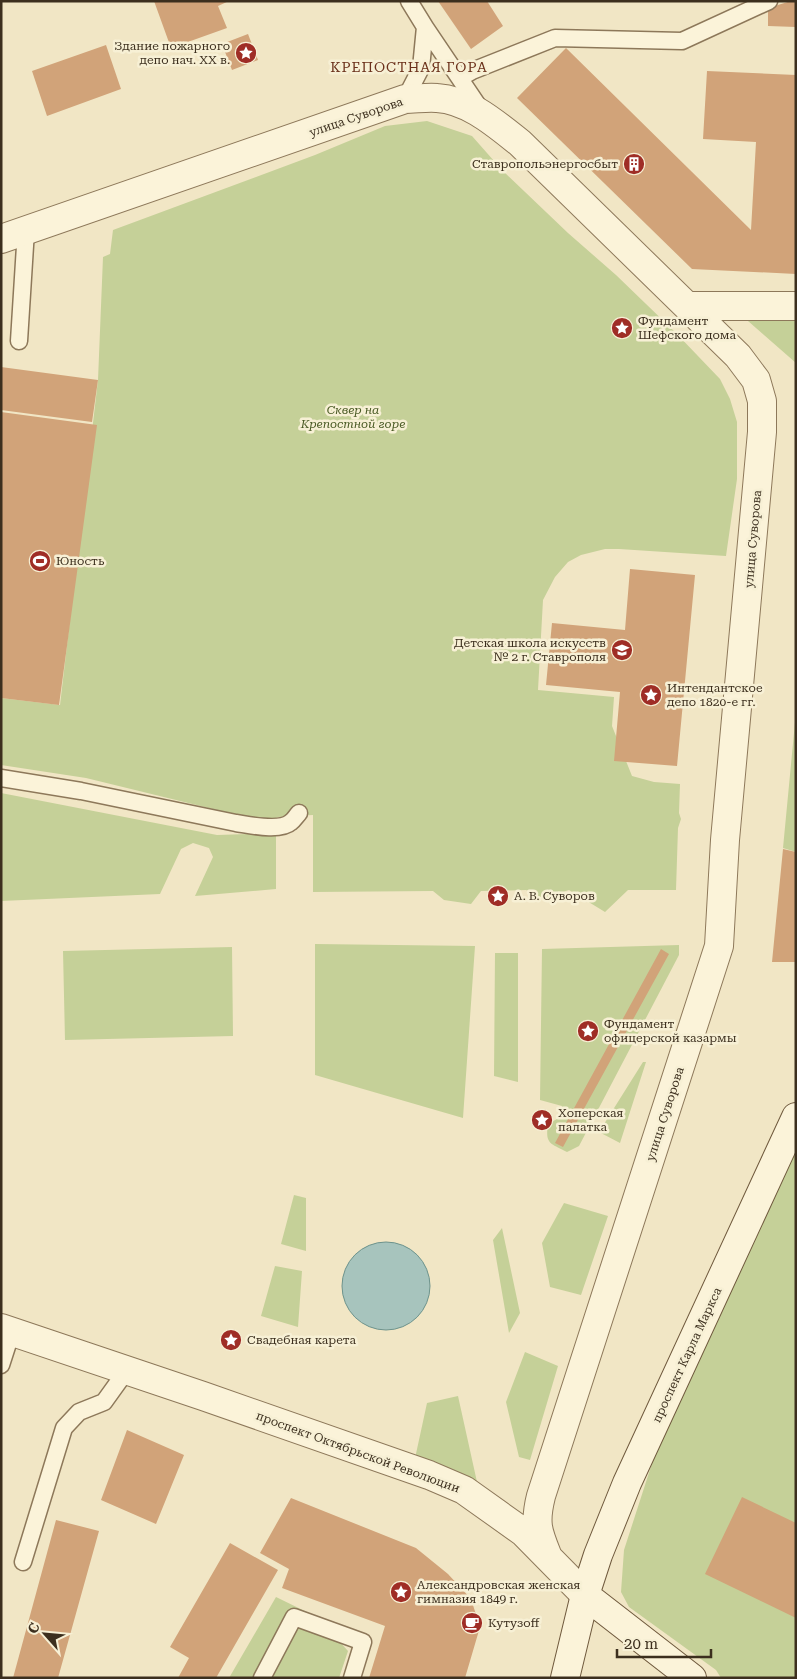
<svg xmlns="http://www.w3.org/2000/svg" width="797" height="1679" viewBox="0 0 797 1679" font-family="'Roboto Serif',serif">
	<rect width="100%" height="100%" fill="#f1e6c5"/>
	<path fill="#c5d098" d="M427 121 472 136 502 170 568 233 616 275 675 332 720 379 730 399 737 422V479L726 556 619 549H605L581 555 568 562 555 577 543 600 538 690 614 697 612 726 632 776 654 782 680 784 679 813 681 819 678 828 676 890H628L605 912 569 890 543 898 526 890 481 891 471 904 444 900 433 891 313 892V815L278 817 270 821 246 819 217 810 86 778 1 765V698L60 705 98 380 103 257 110 254 113 230 315 155 385 126Z
		M740 314 796 316V363Z
		M796 712V852L783 848Z
		M1 793 217 835 276 833V889L195 896 213 857 209 848 193 843 181 849 160 894 1 901Z
		M315 944 475 946 463 1118 315 1075Z
		M679 945V955L579 1146 567 1152C550 1143 545 1144 548 1124L557 1119 562 1106 540 1100 542 949Z
		M232 947 233 1036 65 1040 63 951Z
		M495 953H518V1082L494 1076Z
		M643 1062H646L620 1143 599 1132Z
		M796 1145V1678H721L716 1670 629 1607 621 1592 624 1550 656 1451Z
		M294 1195 306 1198V1251L281 1244Z
		M564 1203 608 1216 581 1295 550 1287 542 1243Z
		M502 1228 520 1313 509 1333 493 1240Z
		M275 1266 302 1271 298 1327 261 1316Z
		M525 1352 558 1366 530 1460 519 1457 506 1402Z
		M458 1396 477 1482 414 1463 427 1403Z
		M276 1597 317 1617 348 1651 339 1678H229Z"/>
	<path fill="#a7c4bd" stroke="#6d938c" d="M342 1286a44 44 0 1 1 88 0a44 44 0 1 1-88 0Z"/>
	<path fill="#d1a379" d="M154 1H229L218 6 227 28 171 48Z
		M438 1H487L503 26 471 49Z
		M791 1H796V27L768 26V8Z
		M248 34 258 60 232 70 222 44Z
		M106 45 121 89 47 116 32 71Z
		M566 48 751 230 756 142 703 139 707 71 796 75V274L692 269 517 98Z
		M1 367 98 380 92 422 1 410Z
		M1 412 97 425 59 705 1 698Z
		M630 569 695 575 677 766 614 761 620 692 546 685 552 623 625 630Z
		M783 849 796 852V962H772Z
		M661 949 669 954 563 1147 555 1143Z
		M127 1430 184 1455 156 1524 101 1500Z
		M742 1497 796 1523V1618L705 1574Z
		M291 1498 416 1548 448 1574 471 1599 480 1627 465 1678H369L385 1626 282 1588 289 1569 260 1553Z
		M56 1520 99 1531 58 1678H13Z
		M230 1543 278 1570 216 1678H178L189 1658 170 1647Z"/>
	<g fill="none" stroke-linecap="round" stroke-linejoin="round">
		<g stroke="#8d785a" stroke-width="19">
			<path id="lane" d="M425 27 481 110
				M460 78 472 71 555 38 682 41 769 1
				M405 99 421 68 425 27 409 1
				M19 341 26 230
				M1 778 81 791 236 823C250 825 280 832 291 822 294 820 296 816 299 813
				M1 1365 12 1331
				M23 1562 64 1428 79 1412 104 1402 127 1370
				M262 1678 294 1617 363 1642 352 1678"/>
		</g>
		<g stroke="#8d785a" stroke-width="30">
			<path id="street" d="M1 239 405 99C415 99 427 97 437 98 469 100 496 124 520 143L738 356 756 380 762 401V432L725 840 719 946 541 1496C534 1524 538 1532 548 1557
				M687 306H796
				M1 1328 203 1396 429 1475 464 1490 523 1532 585 1595"/>
		</g>
		<g stroke="#6f593d" stroke-width="30">
			<path id="secondary" d="M585 1595 692 1678
				M565 1678 585 1595 598 1555 627 1483 796 1117"/>
		</g>
		<use href="#lane" stroke="#fbf3d9" stroke-width="16"/>
		<use href="#street" stroke="#fbf3d9" stroke-width="28"/>
		<use href="#secondary" stroke="#fbf3d9" stroke-width="28"/>
	</g>
	<defs>
		<g id="sight-disc" transform="scale(1.125)"><circle r="9.5" fill="#9f2d26" stroke="#f7f0d5"/><path d="M0-6L1.8-2.2L6-1.7L2.9 1.2L3.7 5.4L0 3.3L-3.7 5.4L-2.9 1.2L-6-1.7L-1.8-2.2Z" fill="#fff"/></g>
		<g id="building-disc" transform="scale(1.125)"><circle r="9.5" fill="#9f2d26" stroke="#f7f0d5"/><path d="M-4-6H4V6H1V3H-1V6H-4ZM-2.5-4.3h1.7v1.8h-1.7ZM.8-4.3h1.7v1.8H.8ZM-2.5-1h1.7V.8h-1.7ZM.8-1h1.7V.8H.8Z" fill="#fff"/></g>
		<g id="stadium-disc" transform="scale(1.125)"><circle r="9.5" fill="#9f2d26" stroke="#f7f0d5"/><path d="M0-5a6.5 5 0 1 0 0 10a6.5 5 0 1 0 0-10ZM-3.5-1.8h7v3.6h-7Z" fill="#fff"/></g>
		<g id="school-disc" transform="scale(1.125)"><circle r="9.5" fill="#9f2d26" stroke="#f7f0d5"/><path d="M0-5L7-2L0 1L-7-2ZM-4 1L0 2.5L4 1V4Q0 6-4 4Z" fill="#fff"/></g>
		<g id="cafe-disc" transform="scale(1.125)"><circle r="9.5" fill="#9f2d26" stroke="#f7f0d5"/><path d="M-5.5-4.5H6V0H3Q3 3.5 0 3.5H-2.5Q-5.5 3.5-5.5 0ZM3-3.2v2h1.7v-2ZM-6 4.5H4V6H-6Z" fill="#fff"/></g>
	</defs>
	<g fill-rule="evenodd">
		<use href="#sight-disc" x="246" y="53"/>
		<use href="#building-disc" x="634" y="164"/>
		<use href="#sight-disc" x="622" y="328"/>
		<use href="#stadium-disc" x="40" y="561"/>
		<use href="#school-disc" x="622" y="650"/>
		<use href="#sight-disc" x="651" y="695"/>
		<use href="#sight-disc" x="498" y="896"/>
		<use href="#sight-disc" x="588" y="1031"/>
		<use href="#sight-disc" x="542" y="1120"/>
		<use href="#sight-disc" x="231" y="1340"/>
		<use href="#sight-disc" x="401" y="1592"/>
		<use href="#cafe-disc" x="472" y="1623"/>
	</g>
	<g text-anchor="middle" stroke-width="5" stroke-linejoin="round" paint-order="stroke">
		<g font-size="12" fill="#3c2f1e" stroke="#f7f0d5" text-anchor="start">
			<text x="230" y="50" text-anchor="end">Здание пожарного<tspan x="230" dy="14">депо нач. ХХ в.</tspan></text>
			<text x="618" y="168" text-anchor="end">Ставропольэнергосбыт</text>
			<text x="638" y="325">Фундамент<tspan x="638" dy="14">Шефского дома</tspan></text>
			<text x="56" y="565">Юность</text>
			<text x="606" y="647" text-anchor="end">Детская школа искусств<tspan x="606" dy="14">№ 2 г. Ставрополя</tspan></text>
			<text x="667" y="692">Интендантское<tspan x="667" dy="14">депо 1820-е гг.</tspan></text>
			<text x="514" y="900">А. В. Суворов</text>
			<text x="604" y="1028">Фундамент<tspan x="604" dy="14">офицерской казармы</tspan></text>
			<text x="558" y="1117">Хоперская<tspan x="558" dy="14">палатка</tspan></text>
			<text x="247" y="1344">Свадебная карета</text>
			<text x="417" y="1589">Александровская женская<tspan x="417" dy="14">гимназия 1849 г.</tspan></text>
			<text x="488" y="1627">Кутузоff</text>
		</g>
		<g font-size="12" fill="#3c2f1e" stroke="#f7f0d5">
			<text transform="translate(356 117) rotate(-19)" y="4">улица Суворова</text>
			<text transform="translate(753 539) rotate(-85)" y="4">улица Суворова</text>
			<text transform="translate(665 1114) rotate(-72)" y="4">улица Суворова</text>
			<text transform="translate(687 1355) rotate(-65)" y="4">проспект Карла Маркса</text>
			<text transform="translate(358 1452) rotate(20)" y="4">проспект Октябрьской Революции</text>
		</g>
		<g font-size="12" font-style="italic" fill="#495a24" stroke="#f7f0d5">
			<text x="353" y="414">Сквер на<tspan x="353" dy="14">Крепостной горе</tspan></text>
		</g>
		<g font-size="14" letter-spacing="1" fill="#6b311b" stroke="#f7f0d5">
			<text x="409" y="72">КРЕПОСТНАЯ ГОРА</text>
		</g>
	</g>
	<rect width="797" height="1679" fill="none" stroke="#3c2f1e" stroke-width="5"/>
	<g transform="translate(45 1634) rotate(297)" stroke="#f7f0d5" stroke-width="4" paint-order="stroke">
	<path d="M0-4L9 19L0 12L-9 19Z" fill="#3c2f1e"/>
	<text y="-8" font-size="14" font-weight="bold" text-anchor="middle" fill="#3c2f1e">С</text>
	</g>
	<path d="M617 1649v8h94v-8" fill="none" stroke="#3c2f1e" stroke-width="2.5"/>
	<text x="624" y="1649" font-size="15" fill="#3c2f1e" stroke="#f7f0d5" stroke-width="4" paint-order="stroke">20 m</text>
</svg>
